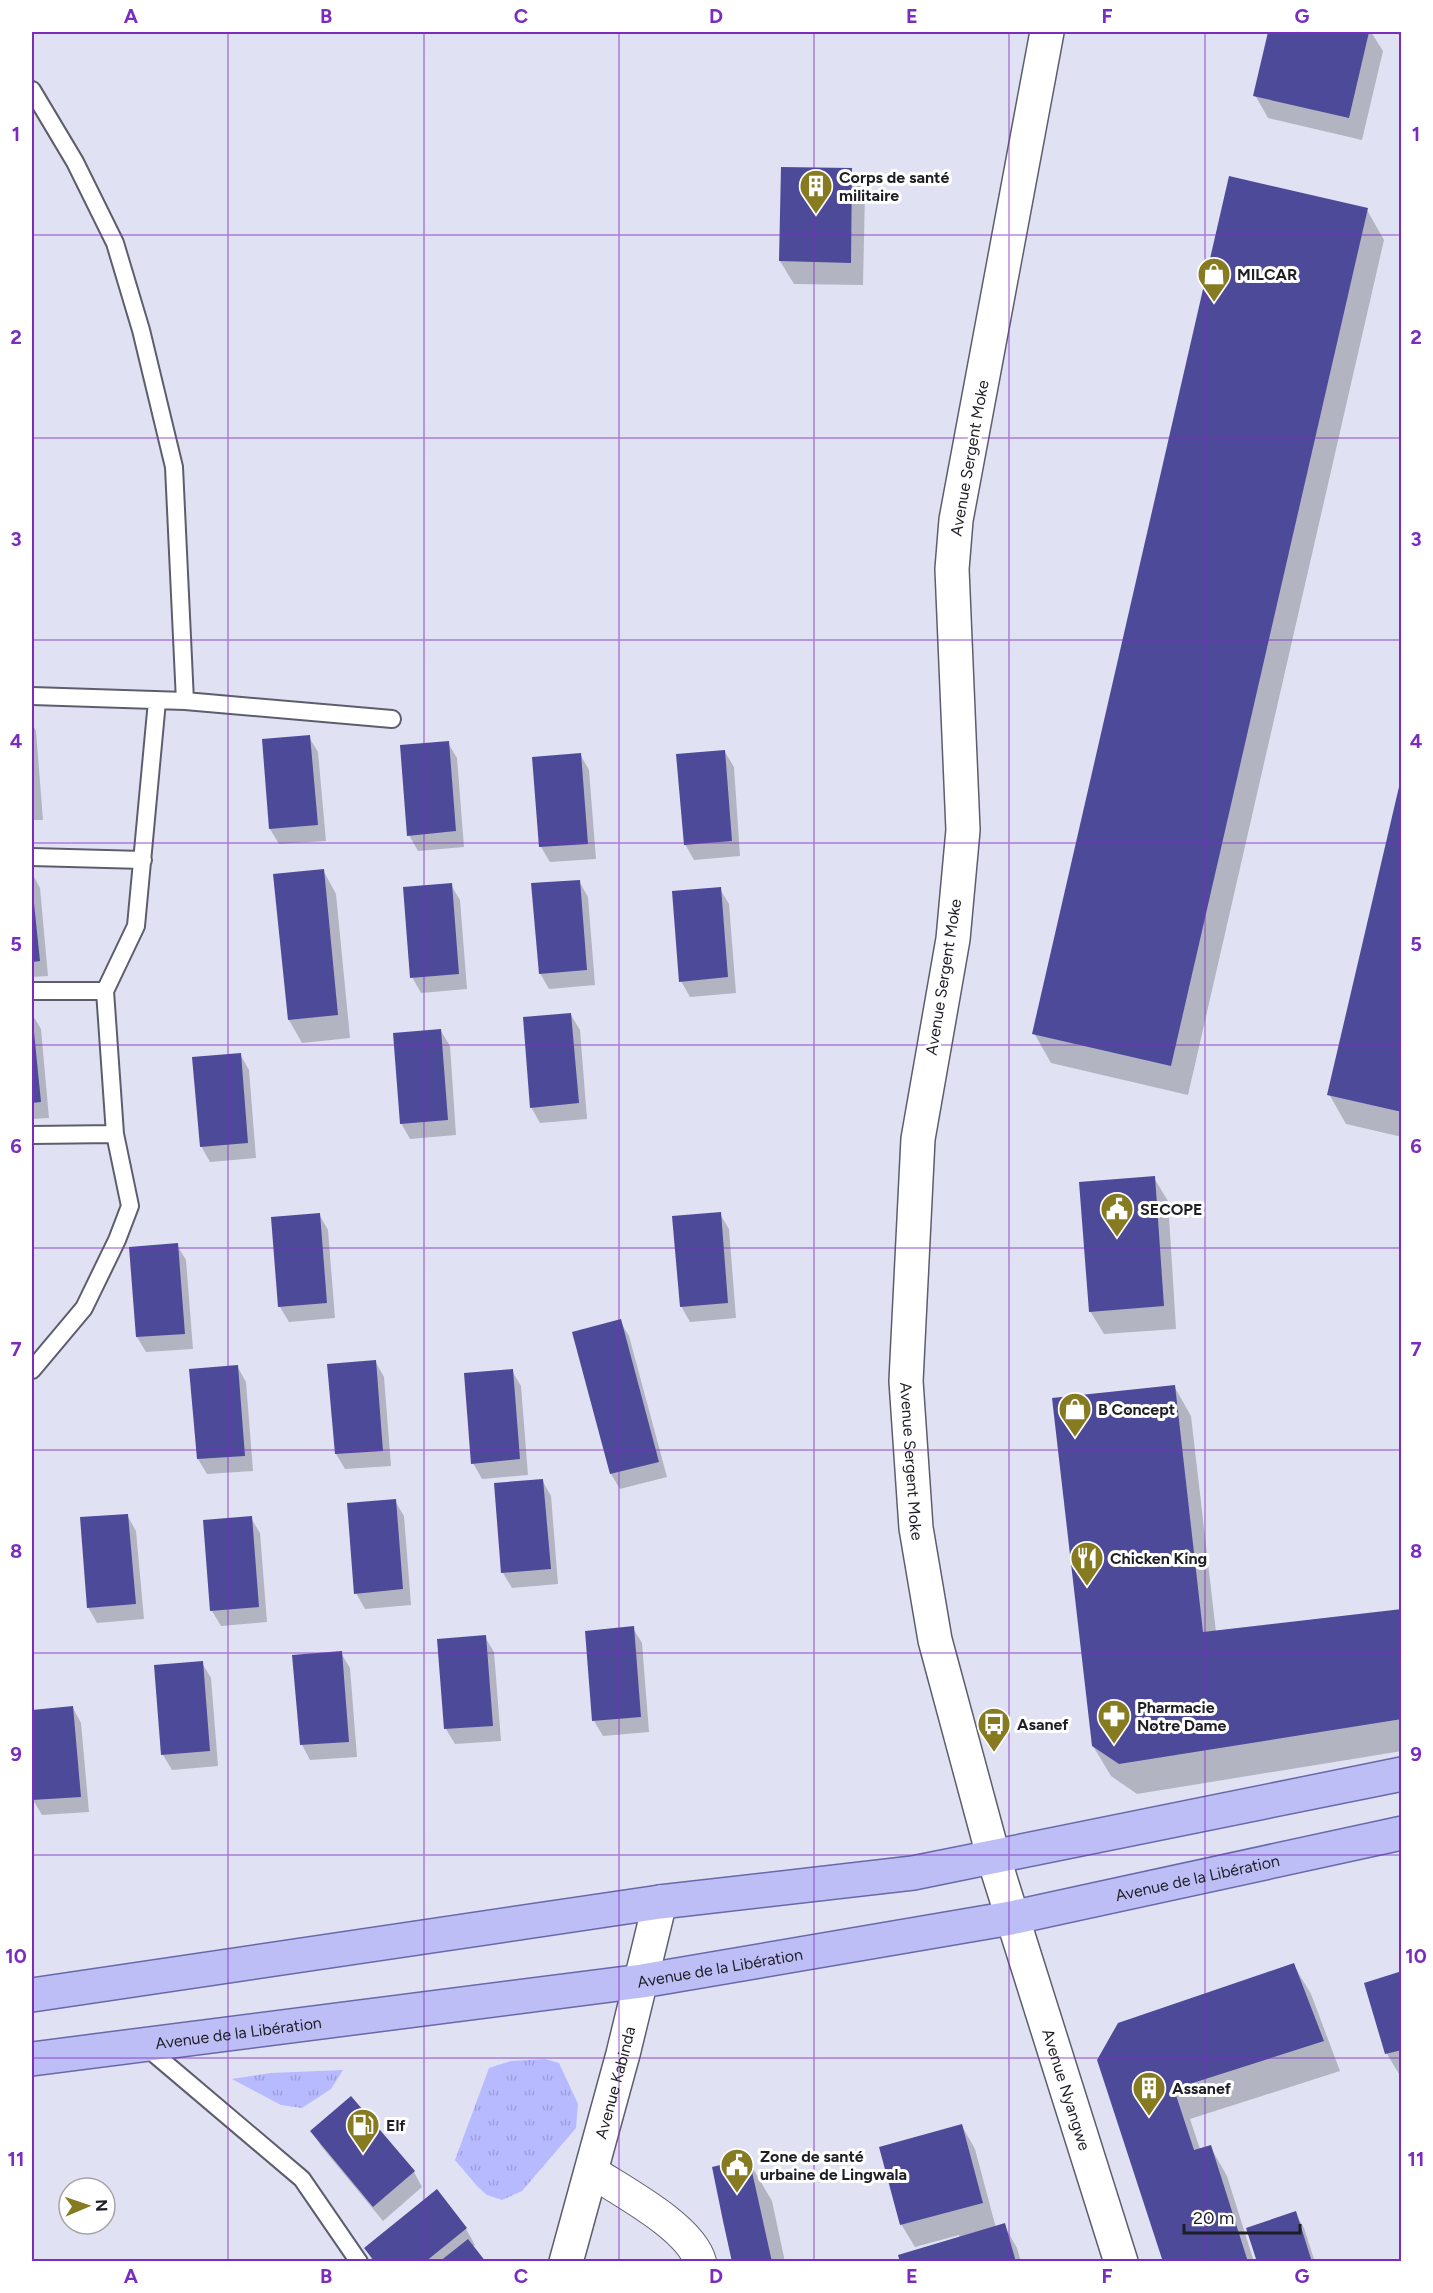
<svg xmlns="http://www.w3.org/2000/svg" width="1433" height="2293" viewBox="0 0 1433 2293" font-family="Figtree,sans-serif">
	<defs>
		<pattern id="grass-tufts" width="24" height="20" patternUnits="userSpaceOnUse" patternTransform="scale(1.5)"><rect width="24" height="20" fill="#b7bafe"/><path d="M3 7l-1-3M5 7V3M7 7l1-3M15 17l-1-3M17 17v-4M19 17l1-3" fill="none" stroke="#9d9fda"/></pattern>
	</defs>
	<rect width="100%" height="100%" fill="#e0e1f3"/>
	<path fill="url(#grass-tufts)" d="M545 2059 559 2063 578 2104 576 2128 522 2191 502 2200 487 2195 477 2186 455 2160 489 2068 511 2061Z
		M343 2070 331 2089 302 2108 281 2105 232 2079 271 2073Z"/>
	<path fill="#0003" d="M1269 32H1371L1383 51 1362 140 1268 118 1255 95Z
		M1383 32H1402V35Z
		M851 170 865 193 863 285 794 284 780 261Z
		M1367 210 1384 240 1188 1095 1051 1063 1034 1033Z
		M32 723 36 731 43 820H32Z
		M309 737 318 752 326 841 279 844 270 829Z
		M448 743 457 758 464 847 418 851 409 835Z
		M725 752 734 767 740 856 694 860 685 844Z
		M580 754 589 770 596 859 550 862 541 847Z
		M1402 776V1137L1346 1124 1329 1094Z
		M323 870 336 894 350 1038 302 1043 289 1020 275 875Z
		M32 873 40 888 48 976 32 977Z
		M579 881 588 897 595 985 549 989 540 973Z
		M451 885 460 900 467 989 421 993 412 977Z
		M720 889 729 904 736 993 690 997 681 981Z
		M32 1014 41 1029 49 1118 32 1119Z
		M571 1015 580 1030 587 1119 540 1123 531 1107Z
		M441 1031 450 1046 456 1135 410 1139 401 1123Z
		M240 1054 249 1070 256 1158 210 1162 201 1146Z
		M1154 1178 1168 1201 1176 1329 1104 1334 1090 1311Z
		M319 1214 328 1230 335 1318 289 1322 280 1307Z
		M720 1214 729 1229 736 1318 690 1322 681 1306Z
		M177 1245 186 1260 193 1349 146 1352 137 1337Z
		M620 1321 629 1336 667 1477 620 1489 611 1474 574 1333Z
		M375 1361 384 1377 391 1466 345 1469 336 1454Z
		M237 1366 246 1382 253 1471 207 1474 198 1459Z
		M512 1371 521 1386 528 1475 482 1479 473 1463Z
		M1174 1386 1191 1416 1216 1632 1402 1611V1751L1137 1794 1111 1776 1093 1746Z
		M542 1480 551 1496 558 1584 512 1588 503 1573Z
		M395 1501 404 1516 411 1605 365 1609 356 1593Z
		M127 1515 136 1531 144 1619 97 1623 88 1607Z
		M251 1518 260 1533 267 1622 221 1626 212 1611Z
		M633 1628 642 1643 649 1732 603 1736 594 1721Z
		M485 1637 494 1652 501 1741 455 1744 446 1729 439 1640Z
		M341 1653 350 1668 357 1757 310 1760 302 1745Z
		M202 1663 211 1678 218 1766 172 1770 163 1755 155 1666Z
		M73 1708 81 1723 89 1812 42 1815 33 1800 32 1711Z
		M1293 1964 1311 1994 1340 2071 1190 2119 1200 2149 1210 2146 1227 2176 1254 2262H1165L1099 2060Z
		M1402 1973V2079L1387 2054 1366 1984Z
		M962 2126 975 2149 996 2228 1004 2225 1017 2248 1021 2262H901L960 2238 959 2235 915 2247 901 2224Z
		M312 2131 414 2172 422 2187 383 2221 321 2146Z
		M748 2160 772 2201 785 2262H734Z
		M437 2191 466 2229 475 2245 472 2247 484 2262H373L366 2248Z
		M1295 2213 1304 2228 1315 2262H1258Z"/>
	<path fill="#4e4a9a" d="M1268 32H1369L1349 118 1253 96Z
		M781 167 852 168 851 263 779 261Z
		M1229 176 1368 208 1171 1066 1032 1034Z
		M310 735 318 825 269 829 262 739Z
		M449 741 456 831 407 836 400 745Z
		M725 750 732 841 684 845 676 754Z
		M581 753 588 844 539 847 532 757Z
		M1402 774V1112L1327 1095Z
		M324 869 338 1015 288 1020 273 874Z
		M580 880 587 970 539 974 531 883Z
		M452 883 459 974 410 978 403 887Z
		M32 884 40 961 32 962Z
		M721 887 728 977 679 982 672 891Z
		M32 1012 41 1102 32 1103Z
		M571 1013 579 1103 530 1108 523 1017Z
		M441 1029 448 1120 400 1124 393 1033Z
		M241 1053 248 1143 200 1147 192 1057Z
		M1155 1176 1164 1306 1089 1312 1079 1182Z
		M721 1212 728 1303 680 1307 672 1216Z
		M320 1213 327 1303 278 1307 271 1217Z
		M178 1243 185 1334 136 1337 129 1247Z
		M621 1319 659 1462 610 1474 572 1332Z
		M376 1360 383 1451 335 1454 327 1364Z
		M238 1365 245 1456 197 1459 189 1369Z
		M513 1369 520 1459 471 1464 464 1373Z
		M1175 1385 1203 1632 1402 1609V1719L1119 1764 1092 1746 1052 1398Z
		M543 1479 551 1569 501 1573 494 1483Z
		M396 1499 403 1589 354 1594 347 1503Z
		M128 1514 136 1604 87 1608 80 1517Z
		M252 1516 259 1607 210 1611 203 1520Z
		M634 1626 641 1717 592 1721 585 1631Z
		M486 1635 493 1726 444 1729 437 1639Z
		M342 1651 349 1742 300 1745 292 1655Z
		M203 1661 210 1751 161 1755 154 1665Z
		M73 1706 81 1797 32 1800V1710Z
		M1294 1963 1324 2041 1174 2089 1194 2150 1211 2145 1248 2262H1163L1097 2060 1118 2023Z
		M1402 1971V2050L1385 2054 1364 1983Z
		M351 2096 415 2171 373 2207 310 2131Z
		M962 2124 983 2203 900 2225 879 2147Z
		M749 2158 772 2262H732L723 2221 712 2167Z
		M437 2189 467 2228 425 2262H375L364 2248Z
		M1296 2211 1312 2262H1257L1246 2228Z
		M1005 2223 1016 2262H900L898 2255Z
		M468 2239 486 2262H439Z"/>
	<g fill="none" stroke-linecap="round" stroke-linejoin="round">
		<g stroke="#5d5e6d" stroke-width="20">
			<path id="service" d="M32 90 75 162 115 243 141 330 174 467 185 701
				M32 696 185 701 392 719
				M32 857 143 860
				M32 991H105
				M32 1135 115 1134
				M32 1370 84 1308 117 1240 130 1206 115 1134 105 991 136 926 157 701
				M145 2046 302 2179 359 2262"/>
		</g>
		<g stroke="#5d5e6d" stroke-width="34">
			<path id="minor" d="M591 2171C621 2191 691 2227 700 2262"/>
		</g>
		<g stroke="#5d5e6d" stroke-width="36">
			<g id="tertiary">
				<path id="s1" d="M566 2262 623 2054 660 1902"/>
			</g>
		</g>
		<g stroke="#5d5e6d" stroke-width="36">
			<g id="secondary">
				<path id="s2" d="M1047 32 956 520 952 569 963 830 953 939 918 1139 906 1381 916 1528 935 1640 994 1859 1121 2262"/>
			</g>
		</g>
		<g stroke="#6969aa" stroke-width="36">
			<g id="primary">
				<path d="M32 1995 660 1902 913 1873 1402 1774"/>
				<path id="s3" d="M32 2059 642 1981 1011 1918 1402 1833"/>
			</g>
		</g>
		<use href="#service" stroke="#fff" stroke-width="16"/>
		<use href="#minor" stroke="#fff" stroke-width="32"/>
		<use href="#tertiary" stroke="#fff" stroke-width="33"/>
		<use href="#secondary" stroke="#fff" stroke-width="33"/>
		<use href="#primary" stroke="#bebef7" stroke-width="33"/>
	</g>
	<path fill="none" stroke="#7b2cbf" stroke-width="1.5" stroke-opacity="0.55" d="M228 32V2262M424 32V2262M619 32V2262M814 32V2262M1009 32V2262M1205 32V2262M32 235H1402M32 438H1402M32 640H1402M32 843H1402M32 1045H1402M32 1248H1402M32 1450H1402M32 1653H1402M32 1855H1402M32 2058H1402"/>
	<defs>
		<g id="building-pin" transform="scale(1.725)"><path d="M0 17L-7.5 6A9.5 9.5 0 1 1 7.5 6Z" fill="#867b20" stroke="#fff"/><path d="M-4-6H4V6H1V3H-1V6H-4ZM-2.5-4.3h1.7v1.8h-1.7ZM.8-4.3h1.7v1.8H.8ZM-2.5-1h1.7V.8h-1.7ZM.8-1h1.7V.8H.8Z" fill="#fff"/></g>
		<g id="shop-pin" transform="scale(1.725)"><path d="M0 17L-7.5 6A9.5 9.5 0 1 1 7.5 6Z" fill="#867b20" stroke="#fff"/><path d="M-5-2.5h2.3a2.7 3.5 0 0 1 5.4 0H5L5.5 6h-11ZM-1.5-2.5h3a1.5 2.3 0 0 0-3 0Z" fill="#fff"/></g>
		<g id="civic-pin" transform="scale(1.725)"><path d="M0 17L-7.5 6A9.5 9.5 0 1 1 7.5 6Z" fill="#867b20" stroke="#fff"/><path d="M-.6-6.5H3V-4.5H.6V-3L4-1V1h2V6H-6V1h2V-1L-.6-3ZM-1.2 2.5V6h2.4V2.5Z" fill="#fff"/></g>
		<g id="restaurant-pin" transform="scale(1.725)"><path d="M0 17L-7.5 6A9.5 9.5 0 1 1 7.5 6Z" fill="#867b20" stroke="#fff"/><path d="M-5-6h1v4h1v-4h1v4h1v-4h1v5L-1.5 .5V6h-2V.5L-5-1ZM5-6V6H3V1.5H1.5Q1.5-4 5-6Z" fill="#fff"/></g>
		<g id="pharmacy-pin" transform="scale(1.725)"><path d="M0 17L-7.5 6A9.5 9.5 0 1 1 7.5 6Z" fill="#867b20" stroke="#fff"/><path d="M-2-6h4v4h4v4h-4v4h-4v-4h-4v-4h4Z" fill="#fff"/></g>
		<g id="bus-pin" transform="scale(1.725)"><path d="M0 17L-7.5 6A9.5 9.5 0 1 1 7.5 6Z" fill="#867b20" stroke="#fff"/><path d="M-5-6H5V4H4V6H2V4H-2V6H-4V4H-5ZM-3.5-4V0h7V-4ZM-3.5 1.2v1.5H-2V1.2ZM2 1.2v1.5H3.5V1.2Z" fill="#fff"/></g>
		<g id="fuel-pin" transform="scale(1.725)"><path d="M0 17L-7.5 6A9.5 9.5 0 1 1 7.5 6Z" fill="#867b20" stroke="#fff"/><path d="M-5.5-6h7V0h2V4h1.3V-2.5L3-4.5l.8-.8L6-3V5H2.5V1h-1V6h-7ZM-4.2-4.7v3.2H.2V-4.7Z" fill="#fff"/></g>
	</defs>
	<g fill-rule="evenodd">
		<use href="#building-pin" x="816" y="186"/>
		<use href="#shop-pin" x="1214" y="274"/>
		<use href="#civic-pin" x="1117" y="1209"/>
		<use href="#shop-pin" x="1075" y="1409"/>
		<use href="#restaurant-pin" x="1087" y="1558"/>
		<use href="#pharmacy-pin" x="1114" y="1716"/>
		<use href="#bus-pin" x="994" y="1724"/>
		<use href="#building-pin" x="1149" y="2088"/>
		<use href="#fuel-pin" x="363" y="2125"/>
		<use href="#civic-pin" x="737" y="2165"/>
	</g>
	<g text-anchor="middle" stroke-width="6" stroke-linejoin="round" paint-order="stroke">
		<g font-size="16" font-weight="bold" fill="#1e1e25" stroke="#fff" text-anchor="start">
			<text x="839" y="183">Corps de santé<tspan x="839" dy="18">militaire</tspan></text>
			<text x="1237" y="280">MILCAR</text>
			<text x="1140" y="1215">SECOPE</text>
			<text x="1098" y="1415">B Concept</text>
			<text x="1110" y="1564">Chicken King</text>
			<text x="1137" y="1713">Pharmacie<tspan x="1137" dy="18">Notre Dame</tspan></text>
			<text x="1017" y="1730">Asanef</text>
			<text x="1172" y="2094">Assanef</text>
			<text x="386" y="2131">Elf</text>
			<text x="760" y="2162">Zone de santé<tspan x="760" dy="18">urbaine de Lingwala</tspan></text>
		</g>
		<g font-size="16" fill="#1e1e25" stroke="#fff">
			<text transform="translate(969 458) rotate(-80)" y="6">Avenue Sergent Moke</text>
			<text transform="translate(943 977) rotate(-81)" y="6">Avenue Sergent Moke</text>
			<text dy="6" stroke="none"><textPath href="#s2" startOffset="1442">Avenue Sergent Moke</textPath></text>
			<text dy="6" stroke="none"><textPath href="#s3" startOffset="1180">Avenue de la Libération</textPath></text>
			<text dy="6" stroke="none"><textPath href="#s3" startOffset="694">Avenue de la Libération</textPath></text>
			<text dy="6" stroke="none"><textPath href="#s3" startOffset="208">Avenue de la Libération</textPath></text>
			<text dy="6" stroke="none"><textPath href="#s1" startOffset="186">Avenue Kabinda</textPath></text>
			<text dy="6" stroke="none"><textPath href="#s2" startOffset="2091">Avenue Nyangwe</textPath></text>
		</g>
	</g>
	<rect width="1433" height="2293" fill="none" stroke="#ffffff" stroke-width="66"/>
	<g transform="translate(87 2206) rotate(88)"><circle r="28" fill="#ffffff" stroke="#a5a5a8" stroke-width="1.5"/>
	<path d="M0-4.5L10 22L0 15L-10 22Z" fill="#867b20"/>
	<text y="-9" font-size="16" font-weight="bold" text-anchor="middle" fill="#1e1e25">N</text>
	</g>
	<path d="M1184 2224v9h116v-9" fill="none" stroke="#1e1e25" stroke-width="3"/>
	<text x="1193" y="2224" font-size="18" fill="#1e1e25" stroke="#ffffff" stroke-width="4.5" paint-order="stroke">20 m</text>
	<rect x="33" y="33" width="1367" height="2227" fill="none" stroke="#7b2cbf" stroke-width="2"/>
	<g font-size="20" text-anchor="middle" font-weight="bold" fill="#7b2cbf">
		<text x="131" y="23">A</text>
		<text x="326" y="23">B</text>
		<text x="521" y="23">C</text>
		<text x="716" y="23">D</text>
		<text x="912" y="23">E</text>
		<text x="1107" y="23">F</text>
		<text x="1302" y="23">G</text>
		<text x="16" y="141">1</text>
		<text x="1416" y="141">1</text>
		<text x="16" y="344">2</text>
		<text x="1416" y="344">2</text>
		<text x="16" y="546">3</text>
		<text x="1416" y="546">3</text>
		<text x="16" y="748">4</text>
		<text x="1416" y="748">4</text>
		<text x="16" y="951">5</text>
		<text x="1416" y="951">5</text>
		<text x="16" y="1153">6</text>
		<text x="1416" y="1153">6</text>
		<text x="16" y="1356">7</text>
		<text x="1416" y="1356">7</text>
		<text x="16" y="1558">8</text>
		<text x="1416" y="1558">8</text>
		<text x="16" y="1761">9</text>
		<text x="1416" y="1761">9</text>
		<text x="16" y="1963">10</text>
		<text x="1416" y="1963">10</text>
		<text x="16" y="2166">11</text>
		<text x="1416" y="2166">11</text>
		<text x="131" y="2283">A</text>
		<text x="326" y="2283">B</text>
		<text x="521" y="2283">C</text>
		<text x="716" y="2283">D</text>
		<text x="912" y="2283">E</text>
		<text x="1107" y="2283">F</text>
		<text x="1302" y="2283">G</text>
	</g>
</svg>
